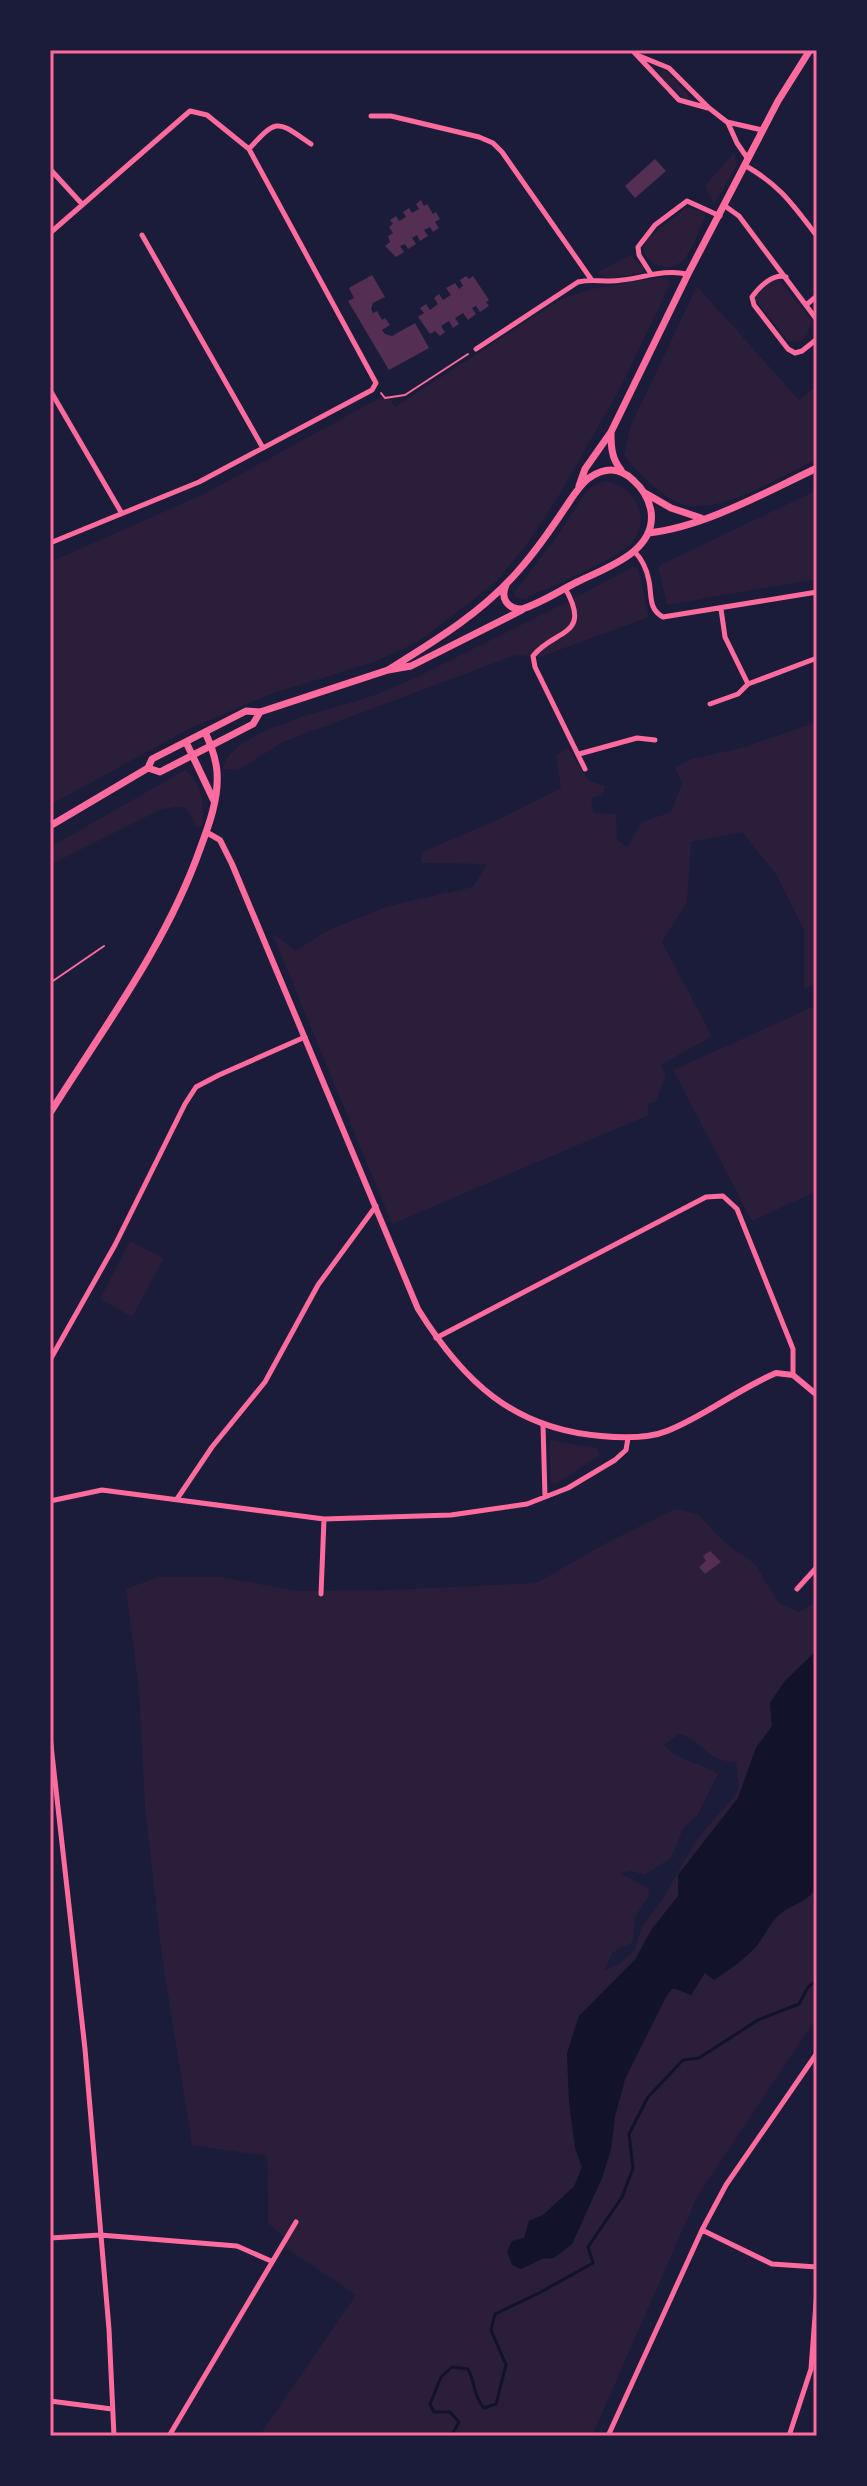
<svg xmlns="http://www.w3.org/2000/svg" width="867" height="2486" viewBox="0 0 867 2486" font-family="'IBM Plex Sans',sans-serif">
	<rect width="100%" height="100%" fill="#1b1b3a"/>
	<path fill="#2a1e3b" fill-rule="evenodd" d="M662 70 667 71 688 94 689 98 686 100 661 77Z
		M734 153 737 165 714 204 705 186Z
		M687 207 705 212V218C699 231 693 248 684 259 670 274 650 267 643 250L645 241Z
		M630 255 644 268 642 273 611 278 601 276 599 272 602 270Z
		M661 277 670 281 669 286 620 389 559 495 529 541 497 581 418 642 374 662 268 695 189 729 50 805V562L204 494 387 394 395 407 561 299 591 289Z
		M776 279 780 281 812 321 807 335 800 342 788 341 755 299C756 286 765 283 776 279Z
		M697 286 799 400 817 386V459C783 475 719 516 682 504 663 498 637 472 624 456L631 425Z
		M605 481C622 485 630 490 638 506 643 517 641 531 633 541 618 560 549 587 524 599L517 598 514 594 516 590 556 538 584 495 591 487Z
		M817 490V579L667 605 658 566Z
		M634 566 638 568 649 617 540 657 516 655 283 742 239 770 223 769C228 732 327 710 360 700 407 685 449 660 493 639 541 615 588 592 634 566Z
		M817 722V983L804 989V930L776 874 742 832 691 842 687 902 662 942 712 1036 661 1065 666 1075 656 1101 648 1104 649 1115 392 1224 272 933 296 950 331 929 388 906 473 887 487 864 421 863 422 852 501 818 561 788 556 756 568 748 589 781 605 786 603 795 591 798 593 813 616 814 617 840 627 847 642 822 671 812 682 783 675 768 691 759 742 748Z
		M185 770C203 784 204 805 202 826L198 828 185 808 176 807 162 809 50 865V847Z
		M817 1005V1191L752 1221 673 1070Z
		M130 1241 162 1257 163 1260 132 1317 100 1299Z
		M552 1440 597 1448 600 1455 556 1484 551 1483 549 1442Z
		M675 1509 698 1514 721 1539 755 1564 779 1603 799 1612 817 1601V1650L785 1681 770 1702 772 1726 756 1748 738 1798 678 1875 679 1896 652 1929 635 1959 579 2016 567 2054 569 2101 575 2148 582 2167 574 2186 543 2215 529 2221 521 2269 572 2244 602 2178 611 2149 615 2116 625 2079 667 1995 673 1988 756 1947 779 1914 805 1900 815 1891 817 1883V2017L697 2197 592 2436H259L356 2295 283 2246 287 2240 268 2223 267 2156 192 2145 162 1957 145 1807 139 1692 126 1589 158 1577H222L297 1591 385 1590 536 1583 608 1542ZM679 1734C706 1741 703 1761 736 1762L739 1787 735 1796 698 1837 664 1897 642 1927 634 1951 619 1964 604 1971 612 1953 633 1942 635 1917 648 1897 649 1889 620 1873 632 1871 644 1875 671 1858 683 1829 697 1816 718 1774C698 1760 681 1764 664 1745Z"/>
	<path fill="#12122b" d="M817 1650V1883C812 1902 793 1902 780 1914 770 1921 765 1935 758 1944 746 1959 729 1970 714 1980L705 1973 691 1995 673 1988 667 1995 625 2079 615 2116 611 2149 602 2178 572 2244 554 2258 542 2259 521 2269 512 2265 507 2252 512 2241 524 2238 529 2221 543 2215 574 2187 582 2167 575 2148 569 2101 567 2053 579 2016 635 1960 652 1929 678 1896V1875L738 1798 756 1748 772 1726 770 1703 785 1681Z"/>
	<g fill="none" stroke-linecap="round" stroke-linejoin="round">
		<path stroke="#12122b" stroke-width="3" d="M451 2436 459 2422 450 2412H434L430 2404 441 2377 452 2367 468 2369C475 2383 474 2397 484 2408L496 2404 506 2365 491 2330 495 2314 539 2293 593 2263 588 2247 622 2197 633 2168 629 2134 648 2097 683 2060 699 2058 758 2020 799 2004 808 1987 817 1980"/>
	</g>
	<path fill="#542f53" d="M655 159 666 171 635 198 625 186Z
		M421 200 424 206 427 204 433 214 436 212 440 219 435 222 439 228 433 232 430 227 424 230 428 236 420 241 417 235 412 238 416 244 408 249 405 244 400 246 404 252 396 257 385 246 390 242 388 236 393 233 389 227 393 224 390 220 396 216 399 221 406 217 403 212 409 208 412 213 419 209 416 204Z
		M372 275 385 297 373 303 371 309 373 313 377 311 382 320 385 318 390 325 382 330 385 334 392 336 415 323 429 348 389 370 348 301 354 298 349 288Z
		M466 276 469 279 473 276 489 300 486 302 489 306 480 312 476 306 472 308 476 314 468 320 463 313 455 318 459 324 453 328 449 321 441 326 445 332 440 336 435 331 430 334 418 317 424 313 420 308 426 304 430 310 438 304 434 298 439 294 443 300 451 295 446 288 455 283 459 289 463 286 460 280Z
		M710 1551 721 1562 705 1574 699 1567 706 1561 703 1556Z"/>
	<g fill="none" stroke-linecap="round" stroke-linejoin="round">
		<path stroke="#ff6b9d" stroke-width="2" d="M381 393 385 398 405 395 468 354"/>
		<path stroke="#ff6b9d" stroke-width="2" d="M50 983 104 946"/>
		<path stroke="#ff6b9d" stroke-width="5" d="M632 50 679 100 708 108
			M637 55 669 68 709 108 727 122 762 130
			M371 116H391L479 137 493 143 502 152 591 279
			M728 123 737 143 748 159
			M249 149C278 117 277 121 311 144
			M746 166C781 186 793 205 817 236
			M50 169 82 204
			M725 206 739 216 817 320
			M50 233 190 111 207 115 249 149 376 383 372 390 199 482 50 543
			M142 235 263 448
			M651 274 639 255 638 247 655 225 687 201 720 216
			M786 277C773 273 759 287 752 297L754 305 788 349 795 353 802 351 817 339
			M806 305 817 296
			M476 349 578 282C590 279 598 281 610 281 637 281 661 268 687 274
			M50 390 121 512
			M634 551C642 559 647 570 649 581 652 595 648 609 663 617L817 592
			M565 588C593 637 554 629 533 656L535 667 585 769
			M721 609 725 637 748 684
			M710 704 738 694 748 684 817 658
			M579 754 637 738 655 740
			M436 1338 706 1197 723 1196 737 1209 793 1349V1375
			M50 1360 115 1245 185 1104 196 1087 219 1075 305 1037
			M543 1425 545 1497
			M177 1499 212 1447 265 1382 318 1285 376 1206
			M50 1501 102 1490 324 1519 451 1515 527 1504 568 1488 615 1460 626 1450 628 1438
			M797 1589 817 1567
			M321 1594 324 1519
			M50 1736 85 2049 109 2329 114 2436
			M702 2230 772 2264 817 2267
			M50 2238 100 2235 237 2246 271 2261
			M50 2401 112 2409
			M169 2436 296 2222
			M608 2436 702 2230 726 2185 817 2053
			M789 2436 811 2369 817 2290"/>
		<path stroke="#ff6b9d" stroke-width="6" d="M206 832 220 840 232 864 418 1309C463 1381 513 1429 601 1436 622 1438 647 1439 667 1431 705 1416 738 1389 776 1373L793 1375 817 1395"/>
		<path stroke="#ff6b9d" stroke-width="7" d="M611 433C611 448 612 459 621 470
			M579 486 585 469 611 432 688 274 778 101 810 50
			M645 493 671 508 701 518
			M648 533C704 527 766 492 817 468
			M388 670C435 641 483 612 519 570 535 552 549 532 563 511 571 500 578 486 589 478 605 467 619 467 633 480 642 488 649 499 651 511 657 552 605 568 577 582 559 591 541 603 522 609 507 609 500 598 506 585
			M186 742 214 801
			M148 768 160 772 253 724 260 712
			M50 826 148 768 152 759 246 711 260 712 388 670 411 666 522 610
			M50 1113C104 1027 166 945 200 849 209 825 219 798 217 772 216 758 211 745 205 732"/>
	</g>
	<rect width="867" height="2486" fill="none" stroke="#1b1b3a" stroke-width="104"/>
	<rect x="52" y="52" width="763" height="2382" fill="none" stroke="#ff6b9d" stroke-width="3"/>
</svg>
